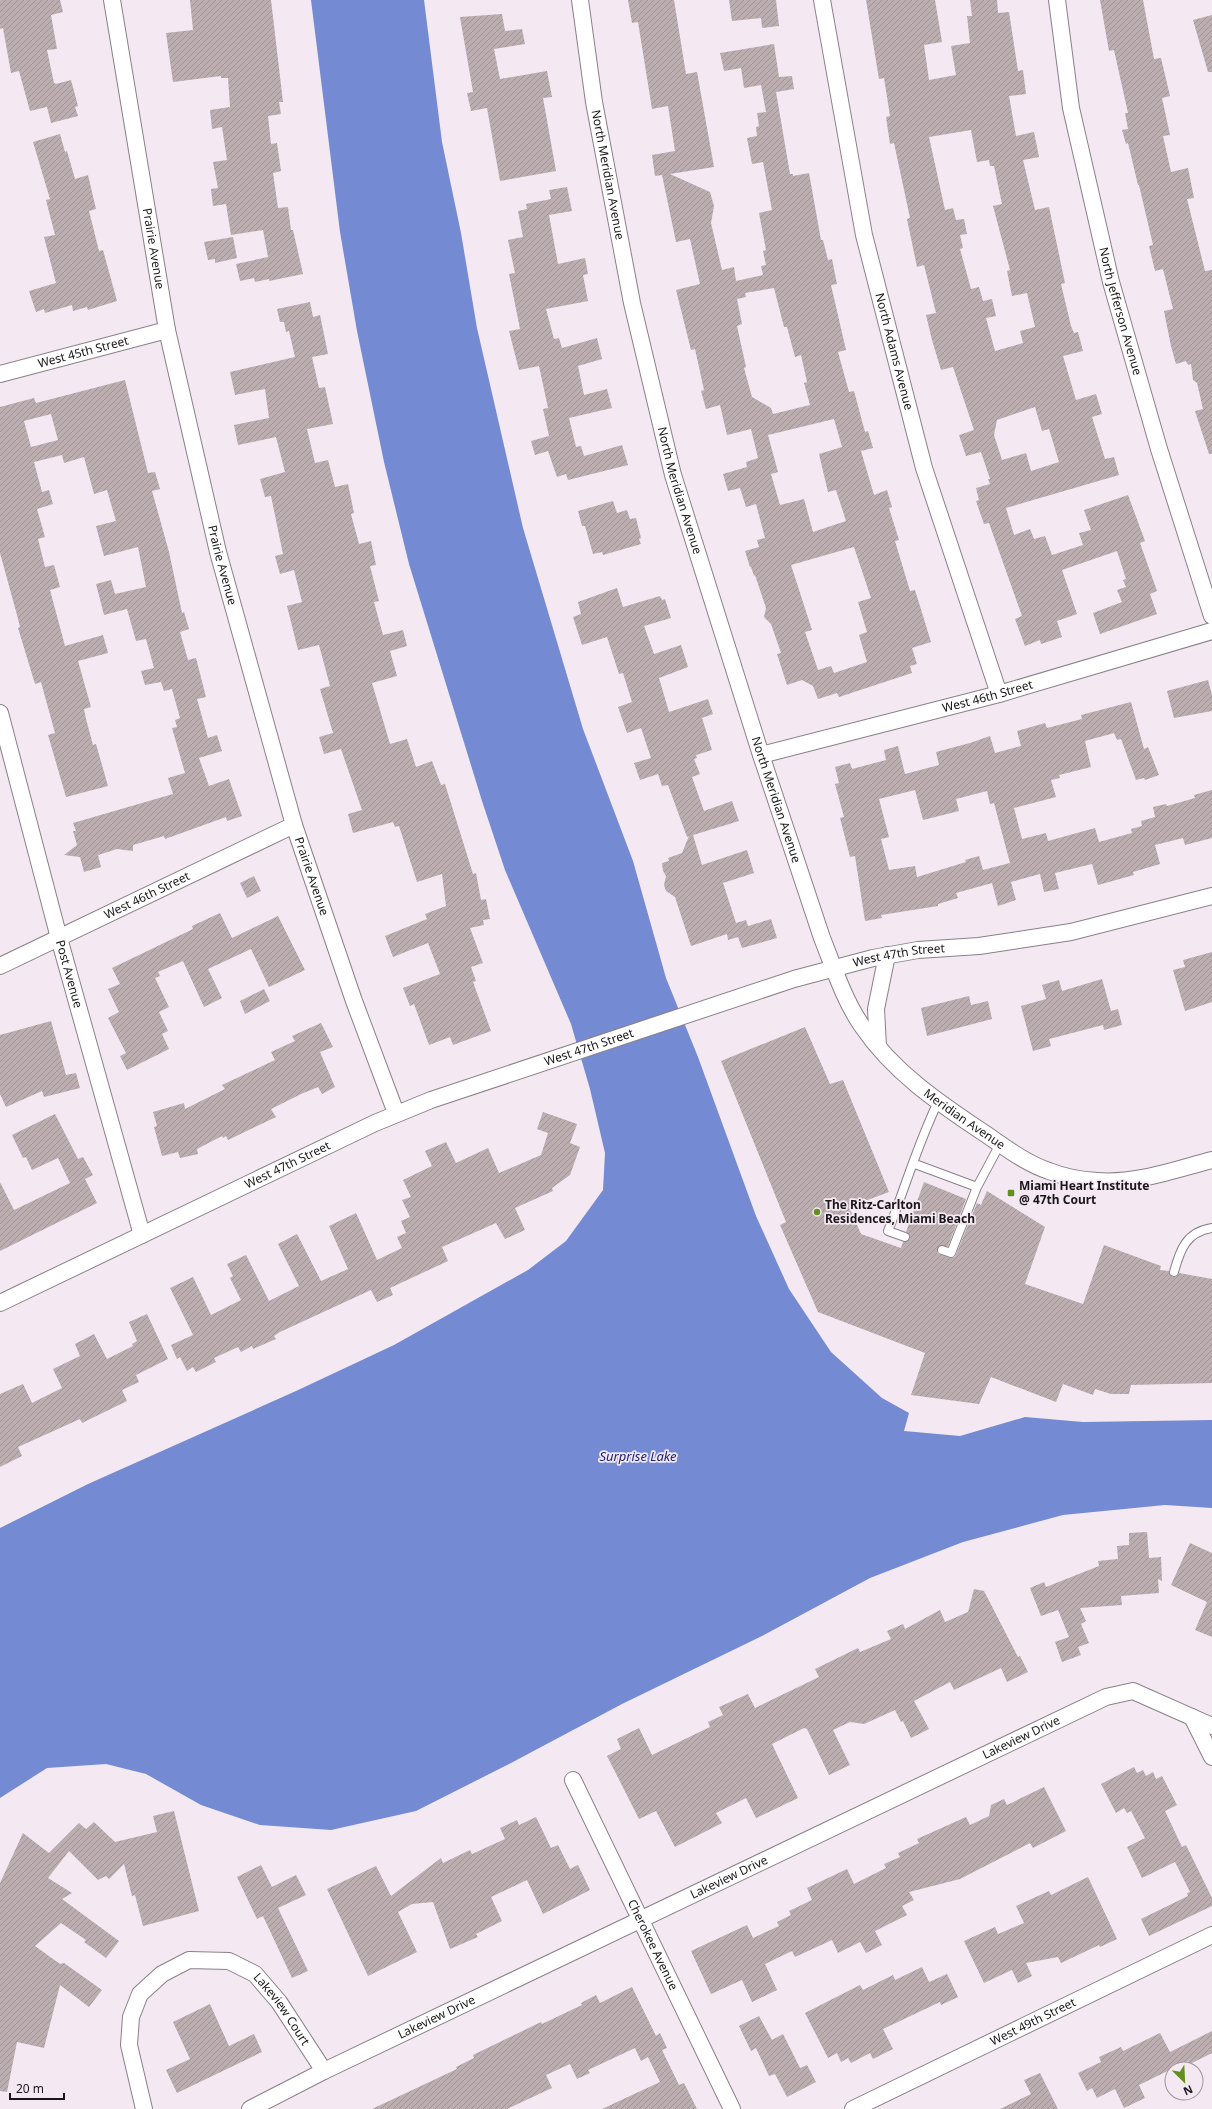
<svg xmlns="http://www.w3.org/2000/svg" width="1212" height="2109" viewBox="0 0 1212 2109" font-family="'Noto Sans',sans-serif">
	<defs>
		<pattern id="building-hatch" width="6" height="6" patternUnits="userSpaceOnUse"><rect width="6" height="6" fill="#bbadb0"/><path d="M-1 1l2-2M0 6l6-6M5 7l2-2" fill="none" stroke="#a09497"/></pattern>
	</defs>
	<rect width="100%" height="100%" fill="#f4e9f2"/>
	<path fill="#748ad2" d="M311 0H424L442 142 461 233 477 328 523 528 583 729 633 861 666 978 698 1057 756 1216 789 1289 831 1352 882 1398 909 1413 904 1431 960 1436 1025 1417 1083 1422 1212 1420V1508L1165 1505 1063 1515 963 1542 870 1578 762 1636 622 1704 511 1763 416 1811 331 1830 260 1825 201 1805 146 1774 106 1764 47 1768 0 1798V1528L88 1484 296 1391 394 1345 528 1270 566 1241 603 1190 605 1153 590 1089 571 1024 505 870 482 801 409 564 384 462 357 331 340 232Z"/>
	<path fill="url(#building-hatch)" fill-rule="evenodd" d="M0 0H60L63 12 51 15 57 49 47 50 54 83 56 84 71 80 78 106 75 107 78 116 51 123 47 107 30 111 19 71 11 73 3 28 0 29Z
		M190 0H271L283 102H279L281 114 268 116 271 144 277 143 281 171 273 173 278 208 288 207 291 230H293L303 274 269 281V279L255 282 254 278 240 281 236 264 268 257 263 230 231 235 226 204 213 206 211 189 218 188 213 162 227 160 222 127 212 129 210 110 230 107 228 78H221V76L173 82 166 33 193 30Z
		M628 0H674L686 74 697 72 714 167 670 174 710 192 714 206 711 223 722 270 734 267 736 281 763 275 761 266 766 265 763 251 766 250 759 213 772 210 763 162 752 164 747 138 757 136 756 127 759 126 757 113 766 112 761 85 744 88 741 68 724 71 720 53 774 44 779 77 792 76 794 89 776 92 790 174H793V176L809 173 821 240H823L828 260 832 259 837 284 831 285 846 350 838 352 849 392 854 391 865 432 868 431 873 448 861 451 874 495 887 490 892 507 889 508 899 540 895 541 910 591 915 590 931 642 912 648 917 664 910 666 912 673 839 697 837 693 818 699 813 686 802 680 787 685 777 654 781 653 771 624 764 617 766 608 755 575 754 576 751 567H750L745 551 759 547 757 540 765 538 756 504 746 507 740 488 728 491 723 474 747 467 746 462 758 458 751 429 727 435 720 405 706 409 701 391 704 390 695 349 691 350 676 290 700 284 690 239 676 242 662 175 655 176 652 155 675 151 668 106 652 109 638 22 632 23ZM774 288 784 327H787L795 357 801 355 807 382 804 383 810 405 773 414 771 408 752 397 744 368 746 367 737 326 742 324 737 299 746 297 745 293ZM834 419 842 447 819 454 828 492 836 490 846 521 813 532 804 499 780 505 771 474 778 472 768 435ZM854 547 871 598 858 602 867 632 859 635 867 662 834 673 831 666 818 670 805 632 812 630 791 565Z
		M729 0H776L779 26 762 28 761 18 732 21Z
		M866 0H935L942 42 924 45 929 80 956 75 951 46 970 43 967 16H972L970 0H997L998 13 1009 12 1018 71 1023 70 1026 94 1009 96 1016 136 1034 132 1039 157 1023 160 1035 210 1049 207 1065 283 1061 284 1071 326 1074 333 1078 332 1083 351 1063 356 1076 400 1096 394 1102 414 1092 417 1105 459 1114 457 1119 475 1006 508 1014 535 1030 529 1034 539 1045 536 1052 555 1083 545 1079 533 1091 530 1084 510 1128 495 1145 541 1140 543 1157 591 1150 594 1157 614 1100 634 1093 613 1122 602 1117 590 1126 587 1123 580 1126 579 1117 551 1062 570 1077 614 1057 621 1062 637 1041 644 1040 640 1025 646 1015 619 1022 616 989 523 984 524 976 501 979 500 976 488 990 484 988 479H990L981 452 966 456 959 435 974 430 953 367 941 370 932 340 926 315 936 313 924 265 917 267 907 219 910 218 894 143 890 144 886 117 890 116 884 78 879 79ZM971 130 977 162 989 160 990 166H994L1002 204 993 206 1010 270 1007 271 1012 296 1027 293 1035 327 1020 331 1023 343 995 351 986 318 996 316 992 299 983 301 979 287 971 289 960 249 963 248 960 235 967 234 964 219 956 220 953 208 945 210 929 137ZM1035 407 1042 431 1049 429 1059 462 1031 471 1026 453 1002 460 994 435 997 420Z
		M1100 0H1143L1154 59 1161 58 1170 96 1162 98 1170 135 1163 136 1171 172 1188 168 1194 198 1187 199 1205 271 1212 270V454H1209L1195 411 1203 409 1197 383 1193 380 1191 364 1188 365 1186 361 1176 364 1171 346 1164 311 1173 309 1163 269 1155 271 1149 246 1153 245 1139 185H1138L1128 143 1126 144 1122 130 1128 129 1125 113H1128L1114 50 1109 51Z
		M502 14 505 31 522 29 525 44 494 49 500 79 547 71 552 97 543 98 556 171 500 181 487 108 471 111 467 93 473 92 460 17Z
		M1212 15V72H1208L1193 20Z
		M60 134 65 152 67 151 75 179 88 175 96 209 89 211 99 251 103 250 117 301 88 310 87 307 73 311 72 305 45 313 44 309 36 312 29 291 56 283 44 237 55 235 46 200 50 199 33 142Z
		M567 187 572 211 549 215 558 264 585 258 588 274 583 275 588 301 546 309 554 339 559 338 562 348 597 338 602 359 578 366 584 395 607 389 612 408 569 418 576 447 581 446 584 456 622 445 628 465 568 480 566 474 557 477 548 451 535 455 531 441 549 436 543 409 548 408 539 366 519 370 509 331 520 329 509 274 515 273 508 240 523 237 518 211 527 209 526 204 551 199 549 190Z
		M233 237 237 258 215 263V259L208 260 204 242Z
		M310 302 313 317 320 315 328 354 312 357 319 388 325 387 333 424 307 429 315 463 328 460 335 487 348 484 354 513 351 514 359 544 371 541 376 565 370 566 379 601 374 602 383 635 403 630 407 646 390 651 397 676 372 683 390 744 407 739 416 767 432 761 441 785 445 784 473 874 476 873 481 900 486 899 490 919 483 920 484 925 470 928 483 963 471 967 476 981 473 982 491 1031 453 1045 450 1037 429 1045 414 1004 410 1006 403 988 440 974 428 943 393 957 385 936 427 919 425 914 446 906 442 874 417 882 399 826 395 827 393 822 353 833 348 814 362 810 341 749 324 754 319 737 333 733 320 689 330 686 319 645 298 650 287 606 302 602 294 570 280 574 275 556 283 554 271 496 265 497 260 479 285 472 276 437 238 445 234 425 269 418 265 389 235 395 230 372 295 357 289 331 286 332 284 322H280L277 309Z
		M125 380 148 473 155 472 160 489 152 491 169 552 182 613 184 612 189 629 180 632 188 660 196 658 206 697 197 699 208 738 217 735 222 751 199 758 209 786 229 779 242 816 227 821 226 817 165 839 164 836 133 845V851L117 849 98 855 101 867 84 872 80 857 64 855 77 845 73 831H76L73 823 173 794 168 778 185 773 172 728 177 727 175 720 180 718 172 689 164 691 161 682 145 685 141 671 154 668 146 639 136 641 127 609 104 615 96 584 111 580 115 594 146 587 138 547 104 556 96 526 116 521 107 490 94 494 84 457 64 463 62 455 34 462 42 492 49 490 53 504 37 509 45 537 38 539 45 567 54 565 60 587 50 590 65 646 103 635 108 653 78 661 91 707 84 709 86 719 93 745 96 744 108 786 66 797 48 735 55 733 41 682 35 684 18 628 20 627 17 615 0 553V407L34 398 36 403ZM51 414 58 440 31 447 24 421Z
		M613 501 617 513 627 510 630 519 636 518 641 538 639 539 641 544 603 555 602 552 593 554 585 526H582L578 511Z
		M617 588 623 607 660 596 662 600 665 599 671 618 644 626 654 654 681 645 688 667 659 678 669 712 708 699 713 714 702 718 712 750 696 755 697 758 694 759 700 774 692 777 704 811 732 801 739 821 693 835 702 865 747 850 754 873 723 883 736 923 746 920 748 926 771 919 777 938 742 948 738 937 728 940 727 934 691 946 675 897 666 891 664 885 666 876 663 871 662 863 669 861 668 858 682 853 689 836 687 837 668 785 662 786 658 774 640 780 634 763 651 758 641 728 627 733 618 707 632 702 623 673 619 674 607 637 582 645 573 617 581 614 578 602Z
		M1208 680 1212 695V711L1174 718 1167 691Z
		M1131 702 1144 749 1148 747 1159 775 1145 780 1144 778 1136 780 1121 739 1117 740 1114 733 1085 741 1091 767 1059 775 1060 778 1051 780 1056 797 1014 808 1022 839 1046 833 1048 841 1095 828 1099 842 1132 833 1131 829 1142 826 1141 821 1155 817 1153 807 1166 804 1167 806 1195 798 1194 795 1212 790V838L1185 845 1183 838 1155 845 1160 864 1133 872 1134 875 1098 885 1092 864 1055 873 1059 889 1044 892 1040 874 1011 882 1016 900 998 906 992 883 956 893 958 898 938 904V906L881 915 882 918 865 921 855 856 850 857 840 818 844 817 835 784 839 783 835 767 850 763 852 769 886 760 884 750 898 746 905 774 939 765 936 752 970 743 990 736 995 753 1021 746 1017 731 1045 723 1047 728 1082 719 1081 715ZM915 790 923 820 959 811 956 799 987 791 990 804 994 803 1010 863 983 870 979 856 965 860 966 862 917 877 915 866 889 870 881 839 889 837 879 799Z
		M254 876 261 891 247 898 240 883Z
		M220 913 232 938 278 916 305 970 269 987 251 949 208 969 222 998 204 1007 183 961 158 972 160 976 155 978 169 1007 159 1012 168 1031 162 1034 169 1049 127 1070 120 1056 126 1053 108 1018 119 1012 108 989 120 984 112 968 193 929 192 926Z
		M1212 952V1002L1185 1011 1173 970 1185 967 1183 960Z
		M1102 979 1111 1011 1118 1009 1122 1025 1104 1030 1103 1025 1049 1039 1051 1046 1033 1051 1021 1006 1046 999 1042 985 1059 980 1062 991Z
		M264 989 270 1001 245 1014 240 1001Z
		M969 996 971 1005 988 1001 992 1019 927 1036 921 1008Z
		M51 1021 66 1075 76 1073 80 1088 44 1097 42 1091 6 1107 0 1094V1035Z
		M321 1023 333 1047 320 1052 335 1087 322 1094 318 1087 301 1094 271 1109 276 1117 228 1140 226 1136 223 1138 222 1136 197 1149 198 1154 180 1158 178 1152 162 1156 154 1127 157 1126 153 1112 184 1103 185 1109 225 1089 222 1085 275 1060 271 1052 295 1041 292 1036Z
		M805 1027 830 1084 843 1080 889 1192 849 1207 861 1234 901 1248 903 1242H906L910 1239V1236L906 1232 924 1182 966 1199 948 1246H939L937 1251 938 1254 950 1258 955 1257 977 1203 981 1205 987 1191 1045 1227 1025 1284 1083 1304 1104 1245 1161 1266 1160 1270 1169 1271 1172 1277H1176L1179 1273 1212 1279V1383L1131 1385 1129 1394H1111L1095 1389 1093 1395 1063 1384 1056 1402 991 1377 979 1404 911 1395 925 1353 818 1312 780 1225 786 1222 721 1061Z
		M543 1112 577 1124 570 1143 580 1147 570 1175 552 1188 553 1191 515 1208 525 1230 505 1239 496 1223 442 1247 448 1261 390 1288 393 1295 377 1302 371 1290 280 1332 274 1336 276 1339 253 1349 252 1346 241 1352 238 1347 214 1358 216 1362 196 1372 193 1367 187 1371 180 1357 177 1359 171 1345 193 1335 170 1288 193 1277 211 1315 241 1300 230 1278 233 1276 227 1264 246 1255 269 1301 299 1286 278 1244 297 1234 321 1281 348 1269 329 1226 356 1213 377 1260 402 1248 397 1237 406 1233 401 1221 410 1217 402 1200 411 1197 403 1180 432 1166 425 1151 446 1142 456 1163 488 1148 499 1173 541 1155 548 1133 537 1129Z
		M55 1114 78 1159 83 1157 93 1175 85 1179 97 1203 0 1251V1182L14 1210 70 1183 58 1158 32 1170 26 1157 23 1158 12 1135Z
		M147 1314 168 1359 136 1375 139 1382 122 1390 127 1401 82 1423 80 1419 18 1447 22 1456 0 1467V1394L23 1384 32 1403 62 1388 53 1369 80 1356 75 1344 94 1334 107 1359 133 1346 132 1344 137 1341 129 1322Z
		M1147 1532 1149 1558 1161 1557 1162 1581 1158 1579 1159 1593 1121 1596 1122 1605 1080 1608 1086 1621 1081 1624 1089 1643 1078 1647 1081 1655 1062 1662 1055 1642 1069 1637 1058 1610 1041 1616 1030 1588 1044 1582 1046 1587 1099 1566 1098 1561 1118 1559 1117 1546 1129 1545V1533Z
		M1190 1543 1212 1553V1637L1195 1630 1207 1602 1171 1585Z
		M974 1589 984 1591 1018 1657 1020 1656 1028 1672 1007 1682 1001 1668 954 1690 950 1682 914 1701 929 1729 911 1738 903 1721 901 1722 895 1710 864 1724 850 1722 833 1730 850 1765 829 1775 807 1729 804 1728 772 1744 798 1798 756 1818 746 1798 716 1813 722 1823 675 1847 656 1811 639 1819 607 1756 621 1749 617 1739 639 1728 652 1755 710 1727 708 1722 723 1715 719 1707 748 1694 755 1708 819 1677 815 1669 858 1648 860 1652 891 1639 887 1631 903 1624 905 1629 940 1610 945 1622 968 1612Z
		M1134 1767 1137 1773 1143 1770 1146 1776 1153 1772 1156 1779 1162 1776 1177 1805 1165 1811 1182 1847 1186 1845 1212 1898V1906L1149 1936 1141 1919 1188 1896 1187 1893 1190 1892 1175 1862 1142 1878 1127 1847 1145 1838 1131 1811 1127 1813 1124 1808 1116 1813 1101 1784Z
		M1044 1787 1066 1831 1033 1848 1030 1843 960 1879 909 1892 914 1900 902 1906 907 1915 875 1931 882 1945 866 1953 860 1942 838 1953 832 1940 795 1957 792 1951 765 1964 777 1990 752 2002 742 1980 711 1994 691 1951 747 1925 753 1938 779 1926 777 1922 791 1915 789 1911 812 1900 807 1888 847 1869 854 1884 886 1868 884 1864 900 1857 898 1853 919 1843 917 1839 966 1817 970 1825 989 1816 991 1805 1004 1799 1007 1805Z
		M174 1811 199 1911 143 1926 135 1895 132 1896 124 1864 109 1879 106 1876 98 1880 69 1851 48 1878 72 1893 62 1899 119 1941 106 1958 84 1942 86 1940 61 1923 35 1946 60 1964 64 1963 102 1990 89 2007 60 1985 44 2048 17 2042 7 2092 0 2091V1883L23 1833 49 1853 79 1823 86 1829 94 1822 115 1842 157 1832 153 1816Z
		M536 1817 551 1848 558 1845 570 1869 578 1865 590 1890 543 1914 527 1880 491 1897 502 1921 476 1934 478 1937 450 1949 433 1902 412 1904 398 1912 417 1952 368 1976 327 1889 376 1866 391 1896 441 1858 443 1863 470 1850 472 1854 505 1839 500 1828 517 1820 519 1825Z
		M261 1865 272 1887 296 1875 306 1895 278 1908 308 1971 292 1978 263 1916 257 1919 237 1877Z
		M1088 1877 1117 1939 1100 1947 1099 1945 1061 1963 1058 1957 1026 1963 1032 1976 1018 1983 1012 1970 984 1983 964 1941 995 1927 998 1934 1024 1923 1016 1906 1049 1891 1051 1895Z
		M922 1967 929 1982 947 1974 958 1997 941 2005 940 2002 883 2029 893 2049 873 2059 870 2053 851 2063 848 2058 841 2062 837 2053 828 2058 805 2013 860 1985 863 1990 893 1975 895 1980Z
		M632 1987 656 2036 660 2033 667 2048 662 2050 679 2085 684 2083 697 2109H602L660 2082 648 2057 641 2061 635 2048 588 2070 590 2073 577 2079 570 2064 546 2075 552 2088 507 2109H372L457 2069 456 2067 474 2058 473 2055 541 2022 542 2024 582 2005 581 2003 596 1995 600 2003Z
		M210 2004 229 2046 254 2034 262 2052 177 2093 166 2070 190 2059 173 2022Z
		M759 2016 772 2040 783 2034 800 2068 807 2065 816 2082 787 2097 775 2074 769 2076 756 2048 751 2051 739 2026Z
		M1212 2031V2053L1190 2064 1188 2061 1139 2085 1145 2098 1124 2108 1115 2089 1097 2098 1092 2088 1087 2091 1078 2073 1101 2062 1099 2057 1121 2047 1123 2051 1160 2033 1170 2052Z
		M1040 2073 1058 2109H1000L1031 2094 1024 2080Z"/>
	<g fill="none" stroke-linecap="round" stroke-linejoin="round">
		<g stroke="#8a8088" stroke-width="10">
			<path id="lane" d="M915 1164 977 1187
				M905 1237 888 1231C905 1188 918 1143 938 1102
				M942 1250 951 1253 977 1187 1000 1144
				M1174 1272C1180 1250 1186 1232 1212 1228"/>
		</g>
		<g stroke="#8a8088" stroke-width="18">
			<g id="street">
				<path id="s1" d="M112 0 167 330 218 552 294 825 354 1001 396 1113"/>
				<path id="s2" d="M580 0 594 102 632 303 673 475 761 755 822 938C834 968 844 1000 862 1026 893 1072 939 1103 984 1133 1005 1147 1025 1163 1049 1171 1064 1177 1081 1180 1097 1181 1136 1184 1174 1170 1212 1160"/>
				<path id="s3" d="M822 0 864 235 924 468 999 694"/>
				<path id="s4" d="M1057 0 1071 108 1111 282 1159 449 1212 616"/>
				<path id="s5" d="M0 374 167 330"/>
				<path id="s6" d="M0 713 59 938 142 1235"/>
				<path id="s7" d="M761 755 999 694 1212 631"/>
				<path id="s8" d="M0 966 294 825"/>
				<path d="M878 1046 876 1009 887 955"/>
				<path id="s9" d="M0 1303 375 1123 431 1100 794 979 873 958 918 950 979 946 1071 932 1212 896"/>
				<path d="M1192 1717 1212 1757"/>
				<path id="s10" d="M573 1780 732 2109"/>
				<path id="s11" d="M144 2109 129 2045 131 2017 140 1994 162 1974 189 1960 229 1961 255 1974 279 2002 324 2071"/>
				<path id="s12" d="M250 2109 324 2071 1106 1697 1133 1691 1212 1726"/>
				<path id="s13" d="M853 2109 1212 1935"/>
			</g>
		</g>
		<use href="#lane" stroke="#fff" stroke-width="8"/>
		<use href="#street" stroke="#fff" stroke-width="16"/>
	</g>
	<g fill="#648e1f" stroke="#f4e9f2" stroke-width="1.5">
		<rect x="1007" y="1189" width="8" height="8" rx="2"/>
		<circle cx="817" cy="1212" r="4"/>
	</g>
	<g text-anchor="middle" stroke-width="3.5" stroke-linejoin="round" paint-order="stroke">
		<g font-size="12" fill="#1a1619" stroke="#f4e9f2">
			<text dy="4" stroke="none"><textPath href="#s2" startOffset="177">North Meridian Avenue</textPath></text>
			<text dy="4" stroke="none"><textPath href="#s1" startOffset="252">Prairie Avenue</textPath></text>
			<text dy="4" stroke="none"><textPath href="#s4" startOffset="318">North Jefferson Avenue</textPath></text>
			<text dy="4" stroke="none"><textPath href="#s3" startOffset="359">North Adams Avenue</textPath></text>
			<text dy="4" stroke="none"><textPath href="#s5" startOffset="86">West 45th Street</textPath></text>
			<text dy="4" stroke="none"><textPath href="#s2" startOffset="501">North Meridian Avenue</textPath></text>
			<text dy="4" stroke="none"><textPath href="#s1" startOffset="576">Prairie Avenue</textPath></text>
			<text dy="4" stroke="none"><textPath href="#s7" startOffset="234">West 46th Street</textPath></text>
			<text dy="4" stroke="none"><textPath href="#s2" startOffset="825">North Meridian Avenue</textPath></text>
			<text dy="4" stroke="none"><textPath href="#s1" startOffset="900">Prairie Avenue</textPath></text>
			<text dy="4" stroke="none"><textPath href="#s8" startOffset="163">West 46th Street</textPath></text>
			<text dy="4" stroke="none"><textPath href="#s9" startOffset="967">West 47th Street</textPath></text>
			<text dy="4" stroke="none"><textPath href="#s6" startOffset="270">Post Avenue</textPath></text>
			<text dy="4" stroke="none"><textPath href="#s9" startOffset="643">West 47th Street</textPath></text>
			<text dy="4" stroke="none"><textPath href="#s2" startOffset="1207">Meridian Avenue</textPath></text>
			<text dy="4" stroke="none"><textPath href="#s9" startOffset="319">West 47th Street</textPath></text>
			<text dy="4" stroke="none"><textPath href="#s12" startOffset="856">Lakeview Drive</textPath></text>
			<text dy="4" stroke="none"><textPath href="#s12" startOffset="532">Lakeview Drive</textPath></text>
			<text dy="4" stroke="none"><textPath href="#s10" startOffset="183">Cherokee Avenue</textPath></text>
			<text dy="4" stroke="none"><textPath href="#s11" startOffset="292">Lakeview Court</textPath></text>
			<text dy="4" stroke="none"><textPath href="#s12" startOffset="208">Lakeview Drive</textPath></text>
			<text dy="4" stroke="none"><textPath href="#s13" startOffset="200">West 49th Street</textPath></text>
		</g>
		<g font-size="12" font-weight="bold" fill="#1a1619" stroke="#f4e9f2" text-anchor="start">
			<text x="1019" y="1190">Miami Heart Institute<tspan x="1019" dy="14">@ 47th Court</tspan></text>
			<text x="825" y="1209">The Ritz-Carlton<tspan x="825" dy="14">Residences, Miami Beach</tspan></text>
		</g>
		<g font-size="13" font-style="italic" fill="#192377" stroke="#f4e9f2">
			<text x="638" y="1461">Surprise Lake</text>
		</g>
	</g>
	<g transform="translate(1184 2081) rotate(156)"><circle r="19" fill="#f4e9f2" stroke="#9d959b"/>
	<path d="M0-3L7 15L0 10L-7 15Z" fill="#648e1f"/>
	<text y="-6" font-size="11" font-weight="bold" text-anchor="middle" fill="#1a1619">N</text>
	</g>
	<path d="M10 2093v6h54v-6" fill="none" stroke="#1a1619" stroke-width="2"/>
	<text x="16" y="2093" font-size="12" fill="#1a1619" stroke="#f4e9f2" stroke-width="3" paint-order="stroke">20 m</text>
</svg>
